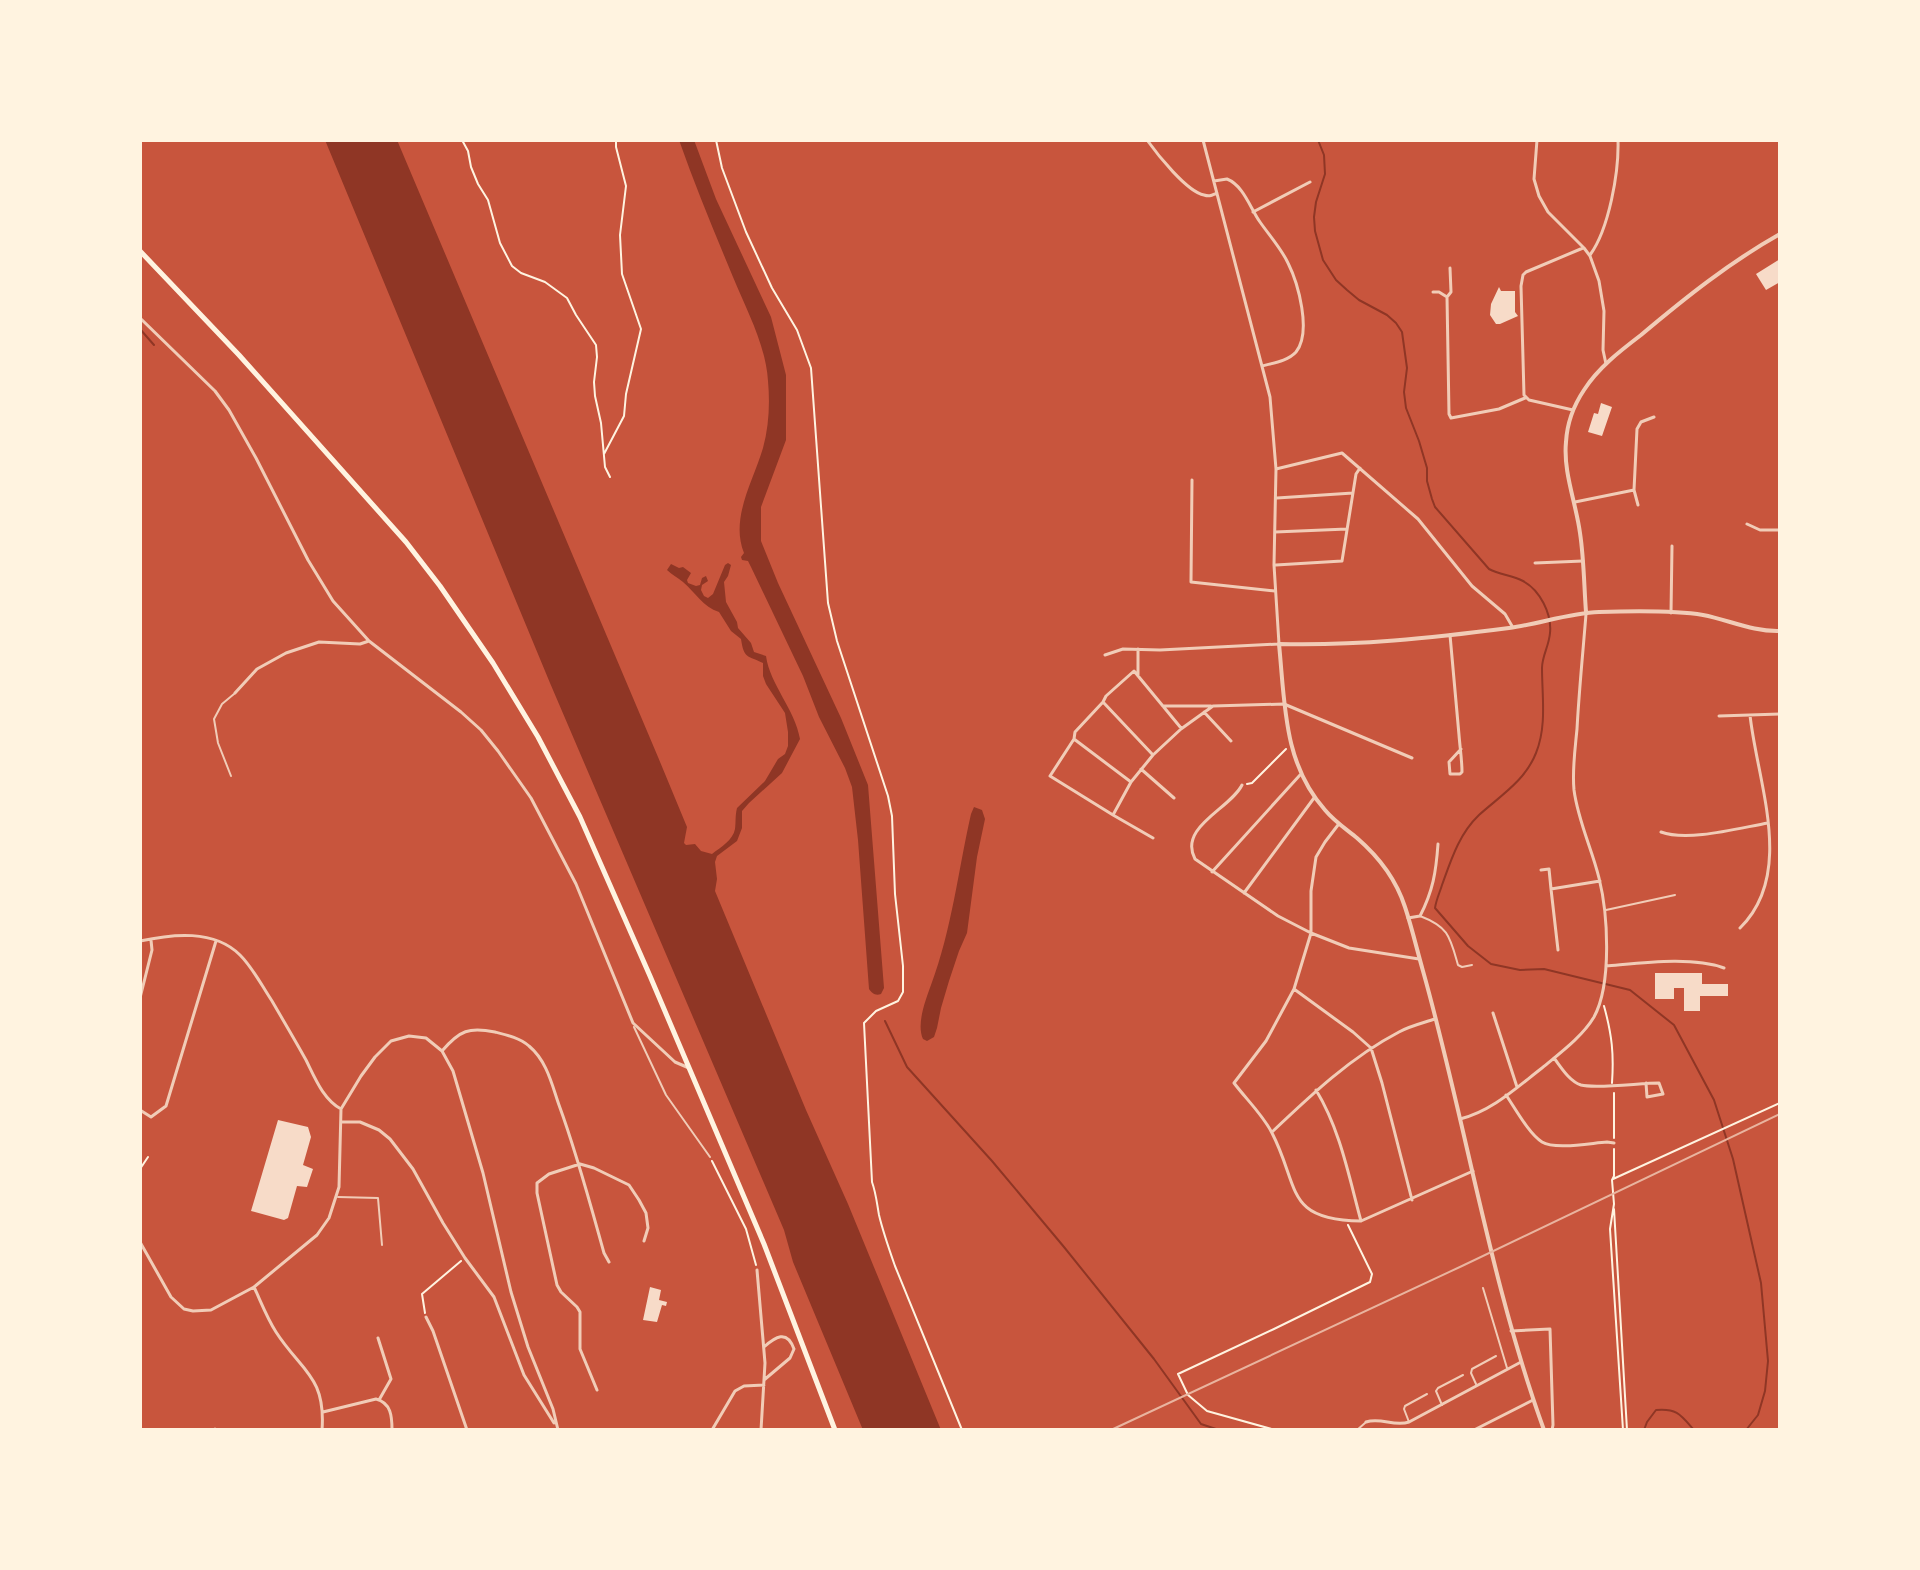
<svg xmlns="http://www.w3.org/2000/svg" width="1920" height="1570" viewBox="0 0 1920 1570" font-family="'Zilla Slab',serif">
	<rect width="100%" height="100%" fill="#c8553d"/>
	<path fill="#8f3625" d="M325 140H397L658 757 687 827 684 843 686 845 695 844 701 851 712 854C721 847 733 840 735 829 736 822 735 816 737 808L765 781 778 759 785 754 788 746V732L785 713 766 684 763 676V663C747 655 744 659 741 639L731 631 719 612C703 607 696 593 683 582 677 577 672 575 667 570L671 564 679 568 683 567 691 573 687 580 688 583 696 586 700 585 702 578 706 576 708 581 702 585 701 590 704 596 708 598 713 594 725 565 728 563 731 565 728 576 724 582 726 602 737 622 738 628 751 643 754 652 766 656C770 685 795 709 800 739L782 773 749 803 742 811V828L737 841 717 856 715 862 717 879 715 891 806 1110 848 1204 941 1430H863L793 1262 784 1230 550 683Z
		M679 140H694L716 199 771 317 786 375V440L761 507V541L778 583 841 718 868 785 884 988 881 994C875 996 872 993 869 989L858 840 852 787 845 768 819 717 803 676 751 567 748 561 742 560 741 557 744 553C730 518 753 482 763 448 769 426 770 403 768 381 766 345 746 309 733 277 714 231 695 186 679 140Z
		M974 807 982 810 985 819 977 857 967 933 959 951 949 981 941 1008 937 1028 934 1037 927 1041 923 1039C916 1024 926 999 931 985 952 929 958 871 971 814Z"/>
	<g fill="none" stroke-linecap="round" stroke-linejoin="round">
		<path stroke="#8f3625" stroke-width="2" d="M1318 140 1324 155 1325 174 1316 202 1314 217 1315 231 1323 260 1336 280 1347 290 1359 300 1387 315 1396 323 1402 332 1407 368 1404 392 1406 408 1419 441 1427 468V481L1432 499 1435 507 1489 569C1500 575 1512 575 1523 581 1540 590 1552 614 1550 633 1549 646 1542 656 1542 668 1542 696 1547 726 1536 753 1525 781 1500 796 1479 815 1459 834 1451 860 1442 885 1440 892 1436 900 1435 908L1468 946 1491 964 1520 970 1544 969 1630 990 1674 1025 1714 1100 1733 1159 1761 1283 1768 1361 1765 1391 1758 1415 1746 1430
			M140 329 154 345
			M885 1021 907 1067 992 1161 1064 1247 1154 1359 1201 1424 1219 1430
			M1644 1430 1647 1422 1656 1410C1677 1408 1681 1415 1694 1430"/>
	</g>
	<path fill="#f7dbc8" d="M1780 259V282L1766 290 1756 274Z
		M1499 287 1501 291H1515V312L1518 316 1500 324H1496L1490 315 1491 304Z
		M1601 403 1612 407 1602 436 1588 432 1594 413 1598 414Z
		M1655 973H1702V984H1728V996H1700V1011H1684V988H1674V999H1655Z
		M278 1120 308 1127 311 1137 303 1165 313 1169 307 1187 297 1186 288 1218 284 1220 251 1211Z
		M650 1287 661 1290 659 1300 667 1302 666 1306 662 1305 657 1322 643 1320Z"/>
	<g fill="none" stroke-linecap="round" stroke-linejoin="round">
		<path stroke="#fff3e0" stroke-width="2" d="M462 140 468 151 471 167 478 184 488 200 500 243 512 266 521 273 545 282 567 298 576 315 596 345 597 357 594 382 595 396 601 423 605 467 610 477
			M716 140 722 168 746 232 772 288 797 330 811 368 828 603 837 641 888 796 892 816 895 894 903 966V992L898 1001 876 1011 864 1023 872 1182C876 1193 877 1204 879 1215 883 1232 889 1249 895 1266L962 1430
			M604 454 624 416 626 394 641 329 622 274 620 235 626 186 616 147V140
			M1247 784 1252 783 1286 749
			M1604 1006C1612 1035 1614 1054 1612 1083
			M1614 1138V1093
			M1614 1149V1176L1612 1180 1614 1204 1610 1229 1623 1430
			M712 1161 746 1229 756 1265
			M140 1169 148 1157
			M1613 1179 1780 1103
			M1614 1209 1627 1430
			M425 1313 422 1294 461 1261
			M1275 1430 1207 1411 1188 1395 1178 1374 1274 1329 1370 1282 1372 1274 1348 1225"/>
		<path stroke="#f1ccb7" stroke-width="2" d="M231 776 218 743 214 719 222 704 234 694
			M1606 910 1675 895
			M1420 916C1449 927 1450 937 1458 965L1462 967 1472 965
			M634 1027 666 1095 710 1157
			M338 1197 378 1198 382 1245
			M1483 1288 1507 1368
			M1476 1384 1471 1373 1472 1369 1496 1356
			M1442 1405 1436 1391 1438 1388 1463 1375
			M1409 1422 1404 1409 1405 1406 1427 1394
			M1357 1430 1365 1423"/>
		<path stroke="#f1ccb7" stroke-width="3" d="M1147 140C1157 154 1187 192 1204 195 1210 197 1212 195 1217 193
			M1537 140 1534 179 1539 196 1548 212 1584 248 1590 256 1599 281 1604 311 1603 350 1606 364
			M1214 181 1227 179C1244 186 1250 208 1260 222 1269 235 1281 248 1288 263 1298 283 1312 332 1296 352 1288 361 1273 363 1262 366
			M1253 212 1310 182
			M1590 255C1609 229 1619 172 1618 140
			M1433 292H1439L1447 297 1451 292 1450 268
			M1447 297 1449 414 1451 418 1499 409 1525 398
			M140 318 215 391 229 410 256 458 308 560 333 601 369 641 461 712 481 730 498 751 531 798 576 884 633 1023 675 1062 689 1068
			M1573 410 1529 400 1524 395 1521 286 1523 275 1526 272 1583 248
			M1276 469 1342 453 1418 519 1472 586 1505 614 1512 626
			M1192 480 1191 582 1275 591
			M1277 498 1353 493
			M1575 502 1634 490
			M1638 505 1634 490 1637 429 1641 422 1654 417
			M1747 524 1760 530H1780
			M1275 532 1347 529
			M1535 563 1583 561
			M1276 565 1342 561 1356 474 1360 468
			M1671 613 1672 546
			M1450 635 1459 735C1460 748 1462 760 1462 772L1460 774H1450L1449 762 1461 749
			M1105 655 1123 649 1160 650 1279 644 1274 565 1276 469 1270 397 1203 140
			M1138 676V649
			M235 693 257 669 286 653 319 642 360 644 369 641
			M1103 702 1153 755
			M1163 706H1211
			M1204 712 1231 741
			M1719 716 1780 714
			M1074 739 1131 782
			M1141 769 1174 798
			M1242 785C1230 809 1178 827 1195 859L1278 916 1311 933 1349 948 1419 959
			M1113 815 1050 776 1074 739 1075 732 1103 702 1106 696 1134 671 1181 728
			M1338 825 1325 842 1316 857 1311 891V933L1294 989 1266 1041 1234 1083C1246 1099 1263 1115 1272 1133 1300 1187 1284 1220 1361 1221L1473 1171
			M1661 832C1688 842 1739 828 1768 823
			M1153 838 1113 815 1131 782 1153 755 1181 729 1213 706 1284 704 1412 758
			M1541 870 1549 869 1551 889
			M1212 872 1300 775
			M1244 893 1314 798
			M1408 918 1420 916C1433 891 1436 872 1438 844
			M1740 928C1796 873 1757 782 1750 715
			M140 941C172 934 214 929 240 955 253 968 262 986 272 1001 283 1020 295 1040 306 1060 315 1078 323 1099 341 1109
			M1558 950 1551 889 1600 881
			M1606 966C1641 963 1692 956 1724 968
			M1294 989 1353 1032 1371 1048 1382 1083 1412 1200
			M140 998 152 950 151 940
			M1493 1013 1517 1087
			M442 1051C460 1030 469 1027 495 1032 507 1035 520 1038 529 1046 547 1061 552 1085 559 1105 577 1154 590 1203 604 1253L609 1262
			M1554 1058C1561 1067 1569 1081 1581 1085 1596 1089 1641 1083 1659 1083L1663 1094 1647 1097 1646 1083
			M1316 1090C1340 1129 1349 1177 1361 1221
			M1506 1095C1515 1108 1529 1134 1542 1142 1555 1150 1591 1143 1607 1142L1614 1143
			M140 1110 151 1117 166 1106 216 941
			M1460 1119C1492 1111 1516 1088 1542 1068 1560 1053 1582 1037 1594 1017 1612 984 1608 914 1599 878 1592 849 1578 821 1574 790 1572 770 1575 750 1577 729 1579 691 1583 652 1586 614
			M341 1122H360L379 1130 390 1139 413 1169 443 1223 465 1258 494 1297 524 1375 554 1423
			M1272 1132C1311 1095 1351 1057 1399 1032 1410 1026 1423 1023 1435 1019
			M140 1242 171 1297 184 1309 193 1311 211 1310 254 1287 317 1235 329 1218 339 1187 341 1109 361 1076 375 1057 391 1041 409 1036 426 1038 442 1051 453 1071 483 1173 511 1292 528 1347 553 1409 558 1430
			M757 1270 765 1363 761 1430
			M254 1287C261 1302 267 1318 276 1332 301 1371 326 1376 322 1430
			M426 1317 433 1331 467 1430
			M1511 1331 1550 1329 1553 1425 1552 1430
			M378 1338 391 1379 379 1400
			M764 1380 790 1358 794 1349C787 1329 775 1337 764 1347
			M597 1390 580 1349V1312L577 1307 561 1292 557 1285 537 1193V1183L549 1174 580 1164 594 1168 629 1185 639 1200 646 1213 648 1228 644 1241
			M323 1412 376 1399C391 1403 392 1416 392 1430
			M1366 1422C1381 1417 1394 1427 1409 1422L1521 1362
			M215 1429V1430
			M712 1430 735 1391 744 1386 764 1385
			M1474 1430 1533 1400"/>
		<path stroke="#f1ccb7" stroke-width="4" d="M1586 612C1584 586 1584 559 1580 533 1576 503 1563 472 1566 442 1567 424 1574 405 1584 390 1598 368 1620 351 1641 335 1685 298 1730 262 1780 234
			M1544 1430C1490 1281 1466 1124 1423 971 1417 950 1412 928 1405 907 1396 879 1379 857 1357 838 1346 829 1334 821 1325 810 1283 763 1285 703 1279 644 1356 646 1432 638 1509 628 1539 624 1569 613 1599 612 1630 611 1673 610 1703 615 1729 620 1753 632 1780 631"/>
		<path stroke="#fff3e0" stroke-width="5" d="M140 251 239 355 406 542 440 586 493 663 538 737 580 817 650 976 764 1244 835 1430"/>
		<path stroke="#e9b49f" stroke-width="2" d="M1111 1430 1462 1266 1780 1114"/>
	</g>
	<rect width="1920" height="1570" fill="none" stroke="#fff3e0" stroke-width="284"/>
</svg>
